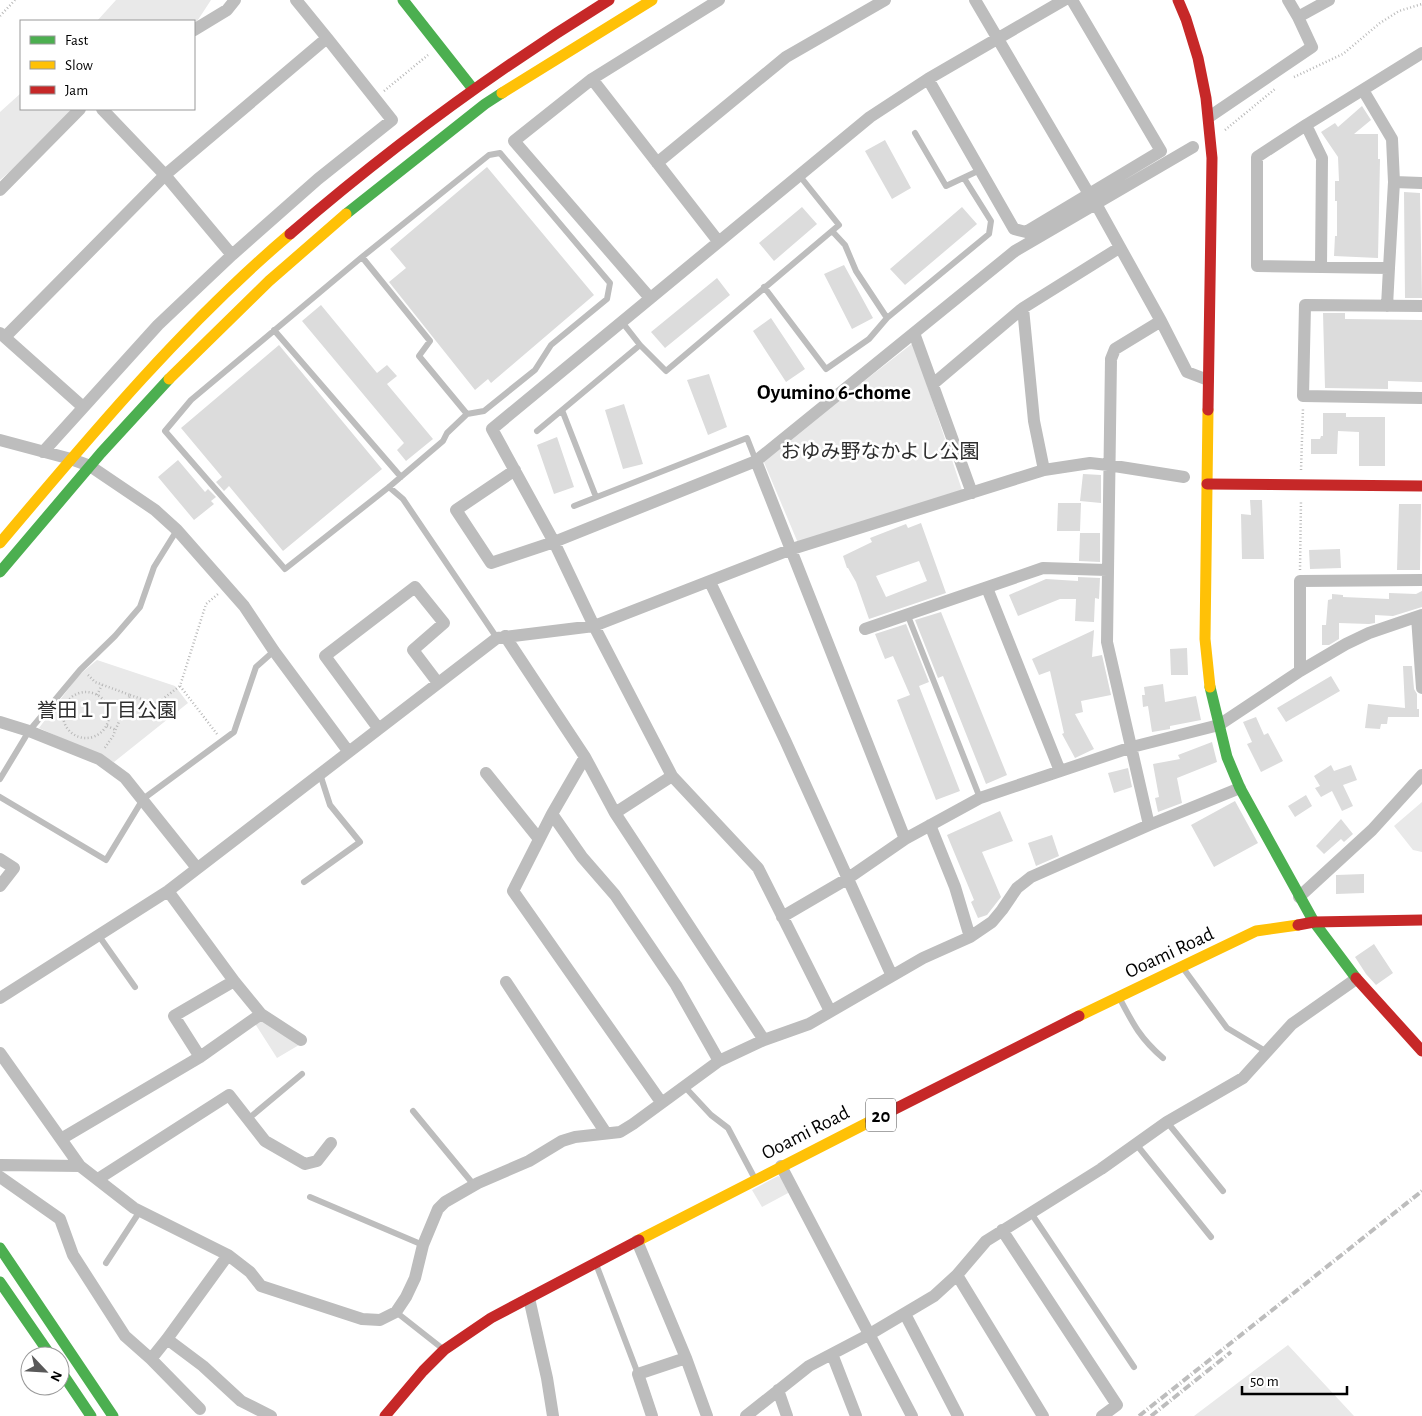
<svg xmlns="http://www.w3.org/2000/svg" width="1422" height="1416" viewBox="0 0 1422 1416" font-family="'Alegreya Sans','Noto Sans JP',sans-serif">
	<rect width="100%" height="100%" fill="#fff"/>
	<path fill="#e9e9e9" d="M116 0H211L194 26V21H97Z
		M21 93V109H77L36 149 0 180V112Z
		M913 343 963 493 798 543 763 460Z
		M97 660 175 686 188 703 114 762 39 728 78 676Z
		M1422 802V852L1413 850 1394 826Z
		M260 1018 299 1045 277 1058 254 1022Z
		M778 1176 782 1178 790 1192 762 1207 752 1190Z
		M1288 1345 1354 1416H1194Z"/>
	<path fill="#dcdcdc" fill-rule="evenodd" d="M1362 106 1371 120 1354 134H1378V159H1380L1378 258 1334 256 1335 236H1337V201H1335V181H1339L1338 157 1321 132 1335 123 1338 127Z
		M885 140 911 188 892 199 865 151Z
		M487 167 594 295 491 383 488 379 475 390 389 282 406 268 390 249Z
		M1404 192 1420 193 1422 298H1405Z
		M802 207 817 224 774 261 759 243Z
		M962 207 977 224 905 285 890 269Z
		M844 265 873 318 852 329 824 274Z
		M717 278 730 295 665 348 651 332Z
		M321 305 377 373 387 365 397 376 387 384 433 439 406 461 397 450 404 443 302 321Z
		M1323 313H1345V319L1422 320V382L1388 381V389L1325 388Z
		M771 318 805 369 786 382 753 331Z
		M279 345 382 469 283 551 229 486 224 491 216 482 222 477 181 428Z
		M709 374 727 427 708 435 687 380Z
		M624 404 643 464 623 469 605 410Z
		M1323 413H1346V417H1385V466H1359V432L1338 431 1337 454H1311V439H1320L1321 436H1323Z
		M557 437 574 487 554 494 537 445Z
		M178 460 205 492 208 489 216 497 211 501 214 504 194 520 158 477Z
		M1083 474 1101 475V503L1080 501Z
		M1250 500H1262L1264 559H1242L1241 514 1251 515Z
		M1058 503H1081L1080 531H1057Z
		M1399 504H1421L1420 570H1397Z
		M921 523 946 593 869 619 856 582 848 568H847L843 556 872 542 870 538 906 524 908 528ZM919 561 927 581 886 597 876 576Z
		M1080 533H1100V562L1079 561Z
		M1340 549 1341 568 1310 569 1309 550Z
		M1078 577 1100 578 1099 599 1095 598 1094 622 1075 621 1076 599H1060L1018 616 1009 595 1046 579 1078 581Z
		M1422 591V607L1393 616 1375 615V623L1369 624 1339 623V639L1329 645H1322V625H1326L1328 600 1332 599V594L1343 595V597L1389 599V593L1416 594Z
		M941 612 1007 775 986 784 943 676 938 678 915 620Z
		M906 624 929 682 919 686 960 791 936 800 897 700 910 695 893 656 885 659 875 634Z
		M1094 630 1092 657 1102 655 1111 695 1081 701 1083 712 1075 714 1094 749 1075 758 1062 734 1064 733 1050 671 1039 675 1032 659Z
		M1187 648 1188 675H1171L1170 649Z
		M1403 666H1412L1414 689 1417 694V709H1419V717H1388L1387 724H1381L1380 729 1365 728 1368 704 1405 708Z
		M1331 676 1340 691 1286 722 1277 708Z
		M1163 684 1165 702 1196 696 1201 720 1170 726V729L1152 732 1148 706 1143 707 1142 695H1145L1144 687Z
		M1256 717 1264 735 1268 733 1283 761 1261 772 1247 744 1252 742 1243 722Z
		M1212 742 1217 762 1177 778 1182 803 1158 812 1155 798 1159 797 1153 764 1180 759 1178 755Z
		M1331 765 1334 771 1351 765 1357 780 1343 785 1353 806 1342 811 1332 791 1321 797 1315 788 1320 786 1314 776Z
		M1128 768 1132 787 1114 793 1108 773Z
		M1306 795 1312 806 1295 817 1288 806Z
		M1235 801 1258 843 1214 867 1191 825Z
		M1000 811 1013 841 982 852 1001 897 987 915 978 918 971 902 974 900 947 835Z
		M1341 819 1353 834 1344 842 1341 839 1324 854 1316 846Z
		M1052 835 1059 856 1036 866 1028 843Z
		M1364 874V893L1336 894V875Z
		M1374 944 1393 973 1376 985 1366 974 1355 957Z"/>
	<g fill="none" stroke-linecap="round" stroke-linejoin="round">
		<path stroke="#b8b8b8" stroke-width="2.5" stroke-dasharray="1 2.5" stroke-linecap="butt" d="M0 16 15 0
			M1294 77 1343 54 1380 23 1399 11 1422 4
			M384 91 428 55
			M1225 130 1275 89
			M1301 470 1303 408
			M1300 570 1301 500
			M88 675 95 682 130 695 113 736 104 749
			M63 715a23 23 0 1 1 46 0a23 23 0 1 1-46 0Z
			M97 695 102 685
			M130 695 156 704 180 686
			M107 726 116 730
			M217 734 180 686 206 604 218 594"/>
		<path stroke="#bdbdbd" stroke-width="6" d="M915 133 946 186 980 170
			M500 153 610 283 607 299 551 345 535 370 484 411 467 414 447 433 443 441 389 487 285 569 165 431 191 400 362 257 489 155Z
			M832 231 845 245 856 271 887 318
			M362 257 430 341 419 356 467 414
			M764 287 826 369 869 339 887 318 989 234 991 221 964 178
			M622 322 640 345 666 371 839 225 799 175
			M274 330 401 477
			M562 410 596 497
			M537 431 640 345
			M389 487 403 499 497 638
			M574 506 747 438 756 461
			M908 616 980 798
			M0 779 29 731 80 670 115 636 140 607 154 567 177 530
			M0 797 106 860 143 799 234 732 256 667 274 651
			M304 882 360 842 330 805 320 774
			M99 936 135 987
			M1183 968 1227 1028 1267 1052
			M1119 997C1133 1024 1140 1038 1163 1058
			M684 1086 711 1115 728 1128 754 1177
			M413 1111 474 1185
			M248 1119 302 1074
			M1167 1122 1223 1191
			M1136 1144 1211 1237
			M310 1197 423 1245
			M1031 1213 1134 1367
			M106 1263 140 1211
			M596 1264 638 1374
			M396 1312 443 1349"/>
		<path stroke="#bdbdbd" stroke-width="12" d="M975 0 1089 194
			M1288 0 1298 17
			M194 30 227 10 235 0
			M592 79 718 241
			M928 79 1014 229 1026 232 1161 151 1072 0
			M1363 90 1392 139 1394 182 1389 268 1257 266V157L1306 125 1422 53
			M102 109 165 175 232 255
			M1209 117 1312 47 1298 17 1329 0
			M1306 125 1322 158 1321 267
			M657 163 786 57 885 0
			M1394 182 1422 183
			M0 190 80 109
			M1096 204 1161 321 1115 349 1111 359 1107 642 1149 825
			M650 298 514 141 592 79 719 0
			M1387 306 1389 268
			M1422 306 1305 305 1303 396 1422 398
			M1023 308 1034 421 1044 470
			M1161 321 1187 372 1208 380
			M0 333 83 407
			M914 333 972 493
			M5 337 165 175 327 38 296 0
			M933 384 1023 308 1119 248
			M0 440 71 459 90 466 155 510 177 530 244 606 274 651 348 751
			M43 452 158 325 232 255 318 179 392 120 327 38
			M756 461 905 839
			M515 470 456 510 491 563 554 542 756 461 1015 251 1193 147
			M710 582 785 740 892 976
			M987 588 1060 771
			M1417 617 1422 688
			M865 629 1043 568 1107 570
			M505 636 585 757 615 813 764 1040
			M1300 671V581L1422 580
			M0 722 29 731 99 759 125 778 197 868
			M378 728 325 656 415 587 444 623 413 650 438 683
			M585 757 552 814 513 891 661 1102
			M486 773 539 839
			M615 813 672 776
			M552 814 582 857 615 895 676 985 719 1061
			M930 825 955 887 970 937
			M0 859 14 868 0 886
			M168 891 234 981 261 1014 301 1040
			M1299 897 1372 830 1422 775
			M782 917 847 879 905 839 980 798 1132 747 1219 725 1300 671 1346 644 1369 633 1422 615
			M506 982 606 1133
			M0 998 168 891 497 638 594 626 792 549 1044 470 1090 463 1108 465 1184 477
			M830 1011 758 868 672 776 594 626 554 542 492 429 870 117 928 79 1064 0
			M0 1053 80 1166 134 1208 228 1255 250 1272 261 1286 362 1319 380 1320 396 1312 406 1297 415 1278 423 1245 438 1209 445 1202 478 1183 529 1161 562 1141 575 1137 620 1132 633 1124 719 1061 764 1040 809 1024 923 958 970 937 992 922 1002 910 1017 888 1031 877 1149 825 1240 788
			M200 1057 174 1016 234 981
			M61 1139 200 1057 261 1014
			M0 1165 80 1166
			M781 1166 912 1416
			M0 1177 60 1219 73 1255 125 1336 151 1359 200 1409
			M98 1179 229 1095 265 1141 305 1164 317 1161 331 1143
			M1002 1230 1117 1405 1102 1416
			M637 1241 686 1358 707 1416
			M957 1275 1043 1416
			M529 1298 547 1378 553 1416
			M905 1314 958 1416
			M167 1339 203 1366 241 1401 271 1416
			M832 1354 856 1416
			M151 1359 167 1339 228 1255
			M778 1390 787 1416
			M652 1416 638 1374 686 1358
			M746 1416 809 1366 870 1334 934 1296 957 1275 986 1241 1101 1169 1167 1122 1243 1078 1292 1024 1356 979"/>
		<path stroke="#4caf50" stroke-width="11" d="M403 0 473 89
			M346 214 485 104 502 93
			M0 572 101 453 169 379
			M1210 687 1227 757 1240 788 1314 922 1356 978
			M0 1248 113 1416
			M0 1282 51 1356
			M60 1370 91 1416"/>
		<path stroke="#ffc107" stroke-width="11" d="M502 93 652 0
			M169 379 269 281 346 214
			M1208 410 1205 639 1210 687
			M0 543C91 435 182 326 290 234
			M1079 1016 1256 931 1298 925
			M639 1240 871 1121"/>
		<path stroke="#c62828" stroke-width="11" d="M1178 0 1186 19 1198 58 1206 98 1212 158 1208 410
			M290 234C392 146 494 71 609 0
			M1207 484 1422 486
			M1298 925 1314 922 1422 920
			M1356 978 1422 1051
			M871 1121 1079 1016
			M385 1416 423 1371 444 1350 491 1318 639 1240"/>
		<path stroke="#bdbdbd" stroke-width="4" stroke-dasharray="8 2.5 1 2.5" stroke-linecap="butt" d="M1139 1416 1422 1191
			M1151 1416 1231 1352"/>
	</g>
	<g text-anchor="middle" stroke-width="5" stroke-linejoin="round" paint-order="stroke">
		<rect fill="#fff" stroke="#4c4c4c" stroke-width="1" x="866" y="1098.5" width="30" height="33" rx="4"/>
		<g font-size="19" font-weight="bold" fill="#000">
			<text x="881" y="1122">20</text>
		</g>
		<g font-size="20" fill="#2e2e2e" stroke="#fff">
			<text x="880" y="458">おゆみ野なかよし公園</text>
			<text x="107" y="717">誉田１丁目公園</text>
		</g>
		<g font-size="20" fill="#000" stroke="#fff">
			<text transform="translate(1169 952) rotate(-25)" y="7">Ooami Road</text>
			<text transform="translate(805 1132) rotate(-27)" y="7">Ooami Road</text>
		</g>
		<g font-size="21" font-weight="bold" fill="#000" stroke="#fff">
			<text x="834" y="399">Oyumino 6-chome</text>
		</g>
	</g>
	<rect x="20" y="20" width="175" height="90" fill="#ffffff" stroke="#999999"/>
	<rect x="30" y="36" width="25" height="8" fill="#4caf50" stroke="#999999"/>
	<text x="65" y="45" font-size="15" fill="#000000">Fast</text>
	<rect x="30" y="61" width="25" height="8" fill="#ffc107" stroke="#999999"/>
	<text x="65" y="70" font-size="15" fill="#000000">Slow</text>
	<rect x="30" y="86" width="25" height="8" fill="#c62828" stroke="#999999"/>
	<text x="65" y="95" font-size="15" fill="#000000">Jam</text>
	<g transform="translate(45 1371) rotate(115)"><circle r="24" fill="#ffffff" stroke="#999999"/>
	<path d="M0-4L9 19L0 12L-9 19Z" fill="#595959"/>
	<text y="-8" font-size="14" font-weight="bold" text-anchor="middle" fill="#000000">N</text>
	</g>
	<path d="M1242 1386v8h105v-8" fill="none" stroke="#000000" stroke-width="2.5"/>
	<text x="1250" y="1386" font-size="15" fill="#000000" stroke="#ffffff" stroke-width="4" paint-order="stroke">50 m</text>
</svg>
